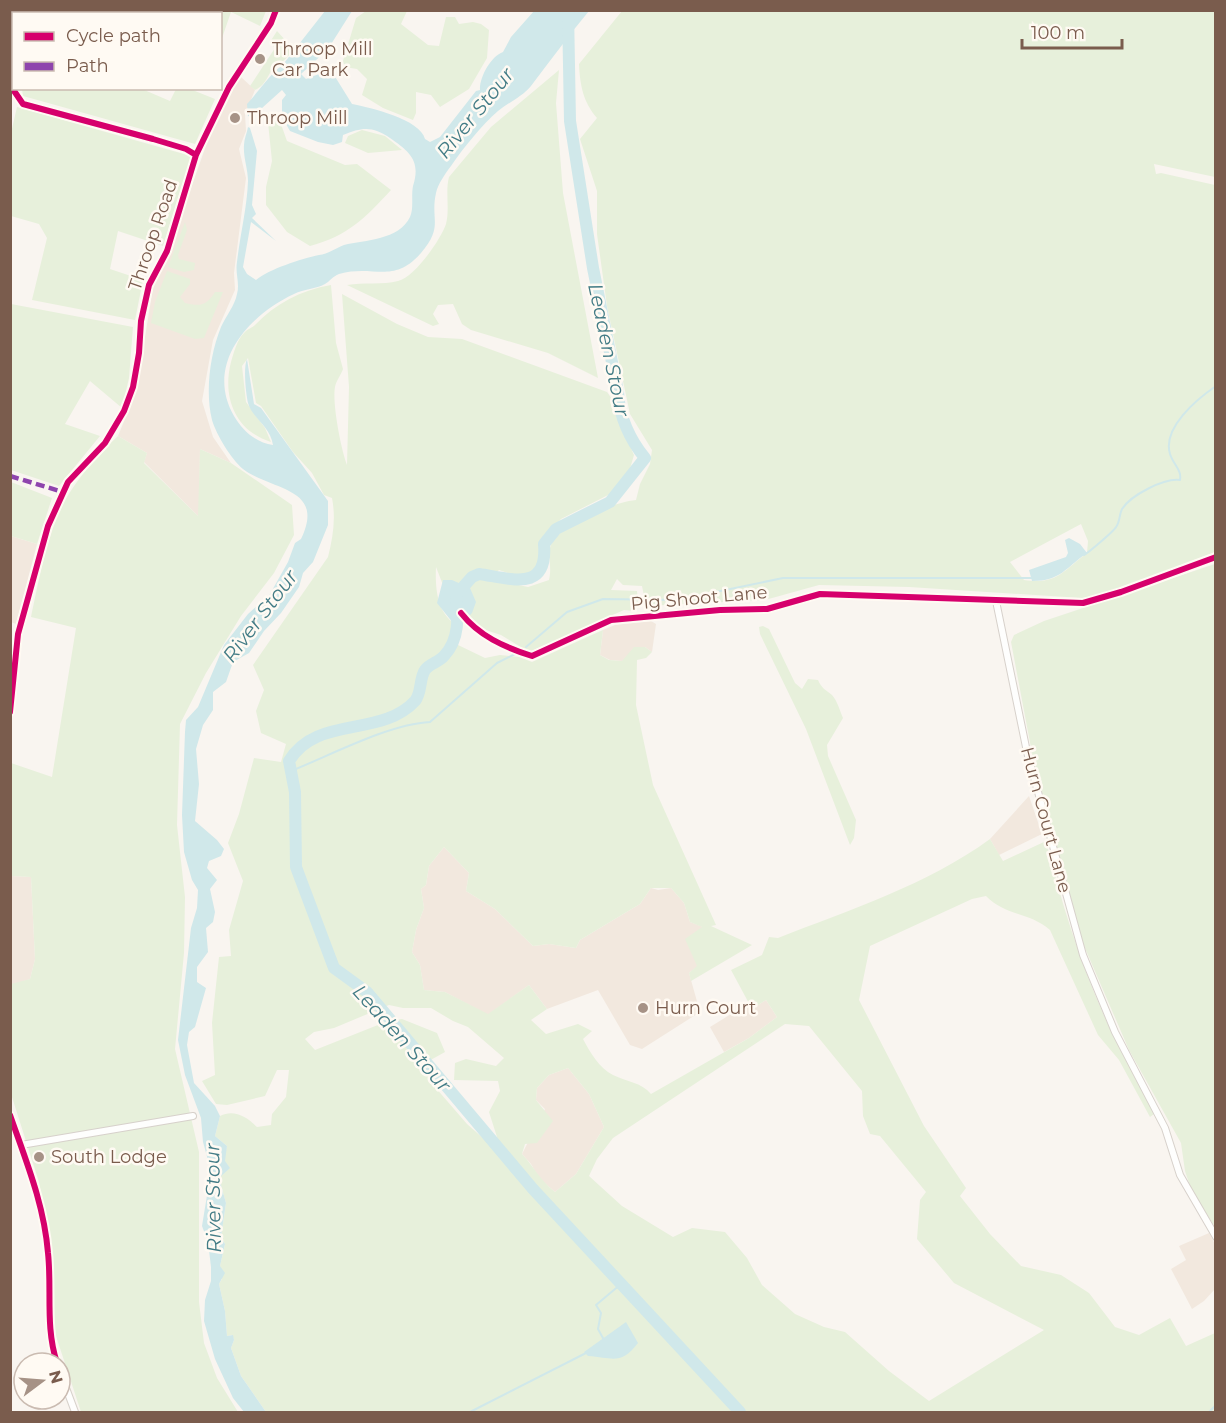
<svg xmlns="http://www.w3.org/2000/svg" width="1226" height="1423" viewBox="0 0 1226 1423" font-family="Montserrat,sans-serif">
	<rect width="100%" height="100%" fill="#f9f5f0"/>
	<path fill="#f2e8de" d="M241 77 255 90 245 114 246 131 239 149 246 178 234 273 235 290 213 340 202 401 213 437 231 463 200 449 199 517 144 462 147 453 118 436 136 392 153 288 165 262 215 120 235 80Z
		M11 536 37 544 16 624 11 622Z
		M651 621 656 624 652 652 645 647 622 661 610 660 600 655 603 630 615 625Z
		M1029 796 1042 834 999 855 990 839Z
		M444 847 469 873 466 891 495 909 533 946 549 944 576 948 580 940 640 904 651 888 658 890 671 888 684 903 690 922 703 927 698 966 689 973 700 1012 642 1049 630 1045 598 990 547 1009 529 985 488 1015 445 992 424 990 420 965 412 952 416 930 424 908 421 889 426 885 429 866Z
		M11 876 31 877 35 959 30 979 13 985 11 984Z
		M766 1000 777 1017 749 1038 724 1052 710 1027 749 1003 752 1009Z
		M568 1068 589 1094 604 1127 576 1174 555 1192 539 1178 531 1164 522 1154 545 1109 536 1100 537 1088 549 1075Z
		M1209 1233 1215 1244V1289L1204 1301 1192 1309 1171 1269 1186 1260 1179 1246Z"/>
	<path fill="#e7f0db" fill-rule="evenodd" d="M11 10H266V11L260 26 231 12 221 41 220 14H14L13 75 10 74Z
		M366 11H407L401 24 428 45 439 46 446 17H455L459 24 473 22 481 24 489 30 487 58 469 89 440 107 431 95 416 92V113L413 120 383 108 362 95 367 79 357 69 345 67 343 61 356 18Z
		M622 11H1215V177L1154 164 1156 174 1161 173 1215 185V552L1105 594 1082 598 909 587 819 585 765 600 646 606 642 586 623 585 617 579 611 590 637 591 638 601 635 611 624 610 529 652 501 635 470 625 443 585 436 567C435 589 437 616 459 626L456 644 485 658 500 655 519 657 532 662 603 630 600 655 609 660 622 661 634 647H645L652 652 646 658 637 660 636 705 653 785 716 925 711 926 752 945 691 981 689 973 697 966 685 939 702 927 690 922 684 903 671 888H651L640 904 580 940 576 948 549 944 533 946 495 909 466 891 469 873 444 847 429 866 426 885 421 889 424 908 416 930 412 952 420 965 424 990 445 992 488 1014 529 985 547 1009 531 1020 546 1034 578 1024 592 1031 583 1039C590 1052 599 1068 613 1075 627 1082 641 1082 651 1094L749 1038 777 1017 766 1000 752 1009 731 970 762 955 769 937 778 938C849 910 927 885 990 839L1003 861 1046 841C1062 906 1083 972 1112 1033 1125 1060 1142 1086 1154 1114L1150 1117 1119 1060 1098 1035 1050 930C1030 912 1005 916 986 896L972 899 870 946 859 1000 924 1126 966 1188 960 1196 990 1234 1021 1266 1061 1275 1089 1293 1115 1327 1139 1335 1170 1318 1186 1346 1215 1333V1412H266L241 1376 231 1348 234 1340 232 1335 227 1336 225 1311 219 1284 222 1279 220 1266 225 1244 221 1237 226 1203 219 1178 227 1146 215 1136 220 1116C234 1109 247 1117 257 1127L271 1125 272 1114 286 1097 289 1070H277L265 1096 227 1105 216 1104 202 1081 215 1075 212 1023 219 957 231 956 229 930 243 881 228 843 239 814 254 758 281 762 286 744 261 733 256 711 264 690 253 665 328 557C333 537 336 519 332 498L324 495 312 473 293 452 261 406 256 403 248 358 242 366 246 402 265 428 271 442C235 431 222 397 231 362 234 352 237 340 244 333 247 329 252 328 255 325 275 304 301 290 331 285L336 343 343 369C341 375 336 381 335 387 332 403 341 449 347 465L349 387 342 294 397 324 428 337 462 339 607 392C618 405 626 437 634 455L629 472 610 494 561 519 540 543 541 560 534 573 520 577 499 570 490 579 528 587 549 580C552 568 548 558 550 548 555 525 614 502 636 500L640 484 650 464 652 450 630 414 607 306 597 234V191L580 139 597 118C583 102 580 85 579 64ZM1081 524 1088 541 1087 553C1063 571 1057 585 1024 580L1010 562ZM389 1005 403 1008H431L453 1021 468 1027 504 1058 496 1066 466 1059 455 1063 454 1080 498 1081 500 1091 489 1112 497 1137 492 1146 467 1124 435 1087 427 1062 445 1052 437 1033 402 1019 388 1021 315 1050 305 1039 314 1032 334 1028ZM785 1024 809 1026 862 1091 863 1116 870 1134 880 1136 926 1192 920 1200 917 1239 954 1283 1044 1330 929 1401 889 1371 845 1332 824 1327 795 1314 762 1285 747 1258 725 1232 692 1228 673 1237 622 1206 589 1176 597 1159 613 1138ZM568 1068 589 1094 604 1127 576 1174 555 1192C539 1179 535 1168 522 1154L525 1144 537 1143 553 1121 536 1100 537 1088 549 1075Z
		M277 31 287 42 297 46C290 54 284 62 275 67 267 74 267 85 255 90L250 86 275 48 270 42Z
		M559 70 556 103 563 193 598 378 548 353 471 330 462 324 453 304 438 305 433 314 439 324 433 326 347 285C363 282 383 285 398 281 415 277 441 239 446 224 450 208 445 192 449 177L491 127Z
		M22 89H142L170 101 176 89H190L215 99 195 144 23 96Z
		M17 107 191 156 163 246 118 231 110 269 143 280 135 320 32 300 47 238 39 224 11 216V133Z
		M267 113H277L287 141 345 165 357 164 391 190C365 218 348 236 310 246L287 232 266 205V187L272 161Z
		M362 130 385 136 402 150 368 153 345 143 348 136Z
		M185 222 187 230 178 255 179 259 195 263 194 270 184 272 168 267Z
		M167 271 190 279V284L180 297 185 303C201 307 207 305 215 292H223L204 338 195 339 151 323 155 302Z
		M11 304 133 327 129 378 122 408 90 381 65 424 100 436 59 486 11 470Z
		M118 436 147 453 144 463 198 516 200 449 231 463 292 505 294 535 274 573 241 616 206 673 180 724 177 825 185 897 184 953 175 1049 199 1152V1302L204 1343 217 1378 238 1412H81L53 1327V1265L39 1182 11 1094V984L30 979 35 959 31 877 11 876V763L52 777 76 628 31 617C39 580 48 529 67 497 81 474 99 454 118 436Z
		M11 482 52 498 37 544 11 536Z
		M1215 564V1227L1191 1189 1185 1171 1181 1143 1129 1050 1078 932 1032 753 1011 642 1014 635 1044 621Z
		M763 626 769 629 795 683 802 689 808 679 818 680C822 689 825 689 832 695 837 700 840 711 843 718L827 745 828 756 856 820 854 838 850 845 806 729 760 634 759 627Z"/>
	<path fill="#d0e8ea" d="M325 11H352L328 49 301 74 306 79 327 71 334 75 352 104C371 108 420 119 425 139L430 142 440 137 476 91 480 90C479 78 491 56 503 52L511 37 534 11H589C569 35 550 61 531 86 522 97 509 102 498 111 482 125 464 147 451 166 445 174 438 184 436 193 430 220 444 226 421 253 393 285 374 264 339 274 333 276 329 282 325 284 316 289 304 289 294 294 249 315 204 364 234 416 242 430 256 443 273 445 270 426 252 418 248 403 246 394 243 368 247 359L254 404 261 408 328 501V525L313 562 303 573 299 587 281 613 264 631 249 653 233 662 226 682 213 692V710L203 725 196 749 199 784 195 821 217 840 224 849 221 856 209 861 207 868 217 880 210 889 215 912 213 922 206 928 208 952 197 967V982L206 988 195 1027 189 1032 187 1045 194 1083 215 1106 220 1116 215 1136 227 1146 225 1161 230 1168 219 1178 226 1203 221 1237 225 1244 220 1266 225 1273 219 1284 225 1311 227 1336 233 1335 234 1340 231 1348 241 1376 266 1412H244L233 1398 215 1359 204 1321 205 1300 211 1281V1267L208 1242 202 1226 211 1171 203 1142 201 1118 185 1075 178 1040 191 928 197 908 198 890 192 880 184 852 182 815 185 732 186 720 198 707 224 645 248 614 270 594 288 562 295 543 301 539C326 487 272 491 243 469 231 459 216 434 212 420 205 392 210 354 221 327 226 316 235 305 237 294 240 283 235 273 237 262 240 235 247 208 248 181 248 169 243 157 244 145 244 139 247 133 248 127L250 128 257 151 252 205 256 214 252 218 276 241 251 222 243 267 247 274 256 280C269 269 301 259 319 255 328 254 336 248 344 245 365 240 399 240 410 217 414 208 411 196 413 186 421 161 410 152 390 138 373 126 362 127 343 135L342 142 333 145 318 142 290 131 282 117V100L286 95 282 90 252 117 248 116 247 104C255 96 275 68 281 67Z
		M1069 538 1080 544 1087 553C1065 568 1061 581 1032 581L1029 570 1066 557 1068 553 1065 540Z
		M443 580H452L470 588 476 602 472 613 459 626 453 623 437 603Z
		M626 1322 638 1343C621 1365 614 1358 588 1356L584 1352Z"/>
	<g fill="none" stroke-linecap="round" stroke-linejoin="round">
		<path stroke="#d0e8ea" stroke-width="2" d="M1084 555C1088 553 1114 531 1116 527 1120 522 1119 515 1122 509 1131 495 1164 478 1180 480 1182 470 1173 464 1170 454 1162 428 1197 399 1216 386
			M526 647 567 612 603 599 677 600 783 578H1032
			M291 771C331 755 389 724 430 722L497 663 515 654
			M604 1340 598 1329 601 1313 596 1305 621 1284
			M470 1412 588 1352
			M1209 1412 1216 1405"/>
		<path stroke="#d0e8ea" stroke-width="12" d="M568 10 570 121 593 268 618 392C619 416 630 440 645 458L610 502 556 529 544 544C548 592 513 579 479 574L472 577 456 595C458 617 460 639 444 656 439 662 429 664 425 670 419 679 422 693 415 701 381 738 316 715 289 761L295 792 296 867 334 968 367 992 533 1189 740 1412"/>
		<g stroke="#d7d1cb" stroke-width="8">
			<path id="minor" d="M996 601 1027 752 1083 955 1115 1032 1165 1128 1180 1175 1216 1237
				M461 613C479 636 504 647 532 656L611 620 720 610 767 609 820 594 1083 603 1121 592 1216 557
				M10 712 18 634 48 526 68 482 105 443 124 411 133 387 139 353 141 321 149 285 167 251 196 155 229 87 271 23 276 10
				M10 1115C26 1161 44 1204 48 1253 52 1290 45 1327 57 1363
				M21 1145 193 1116
				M60 1372 75 1412"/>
		</g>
		<use href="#minor" stroke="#fefefd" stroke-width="6"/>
		<path stroke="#8e44ad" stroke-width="4.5" stroke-dasharray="9 4.5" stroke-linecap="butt" d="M10 476 63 492"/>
		<g stroke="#fffaf3" stroke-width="10">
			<path id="cycleway" d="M10 85 23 104 153 139 186 149 196 155
				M461 613C479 636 504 647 532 656L611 620 720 610 767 609 820 594 1083 603 1121 592 1216 557
				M10 712 18 634 48 526 68 482 105 443 124 411 133 387 139 353 141 321 149 285 167 251 196 155 229 87 271 23 276 10
				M10 1115C26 1161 44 1204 48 1253 52 1290 45 1327 57 1363"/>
		</g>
		<use href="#cycleway" stroke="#d6006c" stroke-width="6"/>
	</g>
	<g fill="#a69286" stroke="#fffaf3" stroke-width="2">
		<circle cx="260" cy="59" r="6"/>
		<circle cx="235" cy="118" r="6"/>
		<circle cx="643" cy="1008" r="6"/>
		<circle cx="39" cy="1157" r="6"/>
	</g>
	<g text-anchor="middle" stroke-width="5" stroke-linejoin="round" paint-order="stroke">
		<g font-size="18" fill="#7a5c4d" stroke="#fffaf3" text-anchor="start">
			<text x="272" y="55">Throop Mill<tspan x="272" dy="21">Car Park</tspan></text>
			<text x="247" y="124">Throop Mill</text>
			<text x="655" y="1014">Hurn Court</text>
			<text x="51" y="1163">South Lodge</text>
		</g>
		<g font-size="18" fill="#7a5c4d" stroke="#fffaf3">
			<text transform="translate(153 235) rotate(-71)" y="6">Throop Road</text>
			<text transform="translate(699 598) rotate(-5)" y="6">Pig Shoot Lane</text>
			<text transform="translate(1046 820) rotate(75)" y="6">Hurn Court Lane</text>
		</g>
		<g font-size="20" font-style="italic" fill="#437c86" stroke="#fffaf3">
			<text transform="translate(475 113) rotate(-51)" y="7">River Stour</text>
			<text transform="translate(609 350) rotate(78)" y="7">Leaden Stour</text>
			<text transform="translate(260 616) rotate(-53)" y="7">River Stour</text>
			<text transform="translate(402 1038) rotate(48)" y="7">Leaden Stour</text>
			<text transform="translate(213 1198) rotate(-91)" y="7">River Stour</text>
		</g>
	</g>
	<rect width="1226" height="1423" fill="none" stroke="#7a5c4d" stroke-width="24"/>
	<rect x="12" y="12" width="210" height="78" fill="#fffaf3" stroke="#cabbb1" stroke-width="1.5"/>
	<rect x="24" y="32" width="30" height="9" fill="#d6006c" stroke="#cabbb1" stroke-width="1.5"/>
	<text x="66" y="42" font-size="18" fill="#7a5c4d">Cycle path</text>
	<rect x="24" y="62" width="30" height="9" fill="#8e44ad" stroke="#cabbb1" stroke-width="1.5"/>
	<text x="66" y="72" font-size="18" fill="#7a5c4d">Path</text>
	<g transform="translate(42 1381) rotate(74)"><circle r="28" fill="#fffaf3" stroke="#cabbb1" stroke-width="1.5"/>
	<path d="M0-4.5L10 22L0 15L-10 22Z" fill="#a69286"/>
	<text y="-9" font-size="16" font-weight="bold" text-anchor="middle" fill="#7a5c4d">N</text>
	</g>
	<path d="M1022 39v9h100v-9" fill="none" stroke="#7a5c4d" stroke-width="3"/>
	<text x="1031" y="39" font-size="18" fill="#7a5c4d" stroke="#fffaf3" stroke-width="4.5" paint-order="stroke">100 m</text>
</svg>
